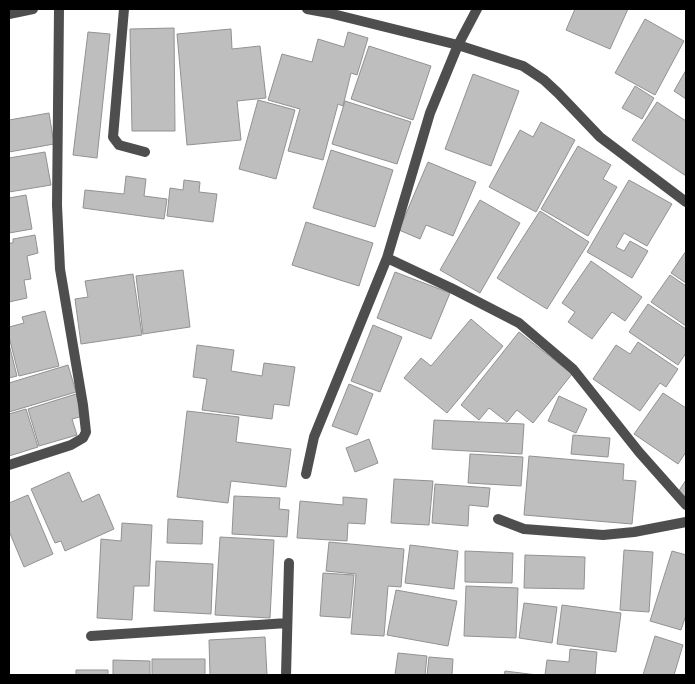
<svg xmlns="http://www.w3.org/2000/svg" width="695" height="684" viewBox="0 0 695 684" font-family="'Golos Text',sans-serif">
	<rect width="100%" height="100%" fill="#fff"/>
	<path fill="#bebebe" stroke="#929292" d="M575 9H628L610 49 566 30Z
		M645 19 684 41 655 95 615 73Z
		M174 28 175 131H132L130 29Z
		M231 29 232 49 260 46 266 98 237 101 241 140 187 145 177 34Z
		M88 32 110 34 97 158 73 155Z
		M348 32 368 38 357 75 351 73 343 106 338 104 323 160 288 151 300 109 268 100 282 54 312 62 318 39 344 47Z
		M369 46 431 66 413 120 351 99Z
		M686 70V99L674 91Z
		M473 74 519 91 491 166 445 149Z
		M635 86 654 98 642 119 622 108Z
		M258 100 295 110 276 179 239 169Z
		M345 101 411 122 397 164 332 144Z
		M657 102 686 121V176L632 140Z
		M49 113 54 144 9 152V120Z
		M541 122 575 140 536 212 489 187 520 130 533 137Z
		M578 146 611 165 603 179 617 187 588 236 541 209Z
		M331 150 393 170 375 227 313 208Z
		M45 152 51 185 9 192V158Z
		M428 162 476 182 453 236 426 225 420 239 399 230Z
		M126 176 146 179 144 196 167 199 164 219 83 208 85 190 124 194Z
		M184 180 200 182 199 192 217 194 213 222 167 216 170 188 183 190Z
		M629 180 672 204 647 246 624 233 616 247 624 251 630 241 648 251 632 278 587 252Z
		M26 195 32 229 9 233V198Z
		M480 200 520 223 480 293 440 270Z
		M540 211 589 242 547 309 497 278Z
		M306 222 373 243 359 286 292 265Z
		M35 235 38 253 27 256 31 279 24 280 27 298 9 302V243H13V239Z
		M686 251V283L671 273Z
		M591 261 642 297 625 321 612 312 592 339 568 322 575 312 562 303Z
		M183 270 190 327 143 334 136 276Z
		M395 272 450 293 431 339 377 318Z
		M133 274 142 335 81 344 75 299 88 297 85 281Z
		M670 275 686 286V326L651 302Z
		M648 304 686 329V353L678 365 629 332Z
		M45 311 59 366 19 376 9 337V327L24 323 22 317Z
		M471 319 503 346 447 413 404 378 421 358 431 366Z
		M373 325 402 337 380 392 351 381Z
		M519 332 572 374 533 423 517 410 507 422 489 408 479 420 461 405Z
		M638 342 678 369 666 387 660 383 640 411 593 379 616 345 630 354Z
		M9 344 17 376 9 378Z
		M197 345 234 350 231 371 262 376 264 363 295 367 289 406 274 404 272 419 202 410 207 379 193 377Z
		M68 365 76 392 9 412V383Z
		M349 384 373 394 357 435 332 426Z
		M663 393 686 408V452L678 464 634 434Z
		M76 394 83 416 72 419 77 435 39 446 28 409Z
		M559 396 587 409 576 433 548 421Z
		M26 409 38 447 9 456V414Z
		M187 411 239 417 236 442 291 449 286 487 231 481 228 503 177 497Z
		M434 420 524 424 522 454 432 449Z
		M573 435 610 438 608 457 571 454Z
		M369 439 378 463 355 472 346 448Z
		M470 454 523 457 521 486 468 483Z
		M529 456 624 464 623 480 636 481 632 524 524 515Z
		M69 472 82 502 99 494 114 529 65 551 61 541 55 543 31 489Z
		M394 479 433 481 429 525 391 523Z
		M686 480V497L678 492Z
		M435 484 490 488 488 507 469 505 468 526 432 523Z
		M28 495 53 554 24 567 9 531V503Z
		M234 496 280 498 279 509 289 510 287 537 232 534Z
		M343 497 367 499 365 524 348 523 347 541 297 538 300 501 343 505Z
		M168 519 203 521 202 544 167 543Z
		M122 523 152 525 149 586H134L132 620 97 618 101 539 121 541Z
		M220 537 274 540 270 618 215 615Z
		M329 542 404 549 401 587 388 586 384 636 351 634 356 574 326 571Z
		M410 545 458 551 454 589 405 583Z
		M624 550 653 552 649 612 620 610Z
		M465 551 513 553 512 583 465 582Z
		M672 551 686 555V615L681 630 650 621Z
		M525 555 585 557 584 589 524 588Z
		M156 561 213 564 211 614 154 611Z
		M323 573 354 575 350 618 320 616Z
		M466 586 518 588 516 638 464 636Z
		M396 590 457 601 448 646 387 635Z
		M524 603 557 607 552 643 519 638Z
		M562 605 621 613 616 652 557 644Z
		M655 636 683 645 674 675H643Z
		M265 637 267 675H210L209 640Z
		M570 649 597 652 595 675H545L547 660 569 662Z
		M398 653 427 656 425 675H395Z
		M429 657 453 659 452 675H427Z
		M152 659H205V675H152Z
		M113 660 150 661V675H113Z
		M76 670H108V675H76Z
		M505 671 537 675H504Z"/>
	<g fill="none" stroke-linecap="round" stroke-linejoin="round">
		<path stroke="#4e4e4e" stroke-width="10" d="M124 9 113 137 119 145 145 152
			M387 258 451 288 519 323 573 369 639 452 686 505
			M9 465 71 445 83 438 86 432 83 405 60 269 57 205 59 9
			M306 474 314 437 387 258 430 113 458 45 477 9
			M498 519 524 529 603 535 634 532 686 522
			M91 636 287 623
			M286 675 289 563"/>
		<path stroke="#4e4e4e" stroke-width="10" d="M307 9 329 13 458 45 523 66 544 80 558 93 600 137 686 202
			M9 14 33 9"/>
	</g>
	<rect width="695" height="684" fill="none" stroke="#000000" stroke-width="20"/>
</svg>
